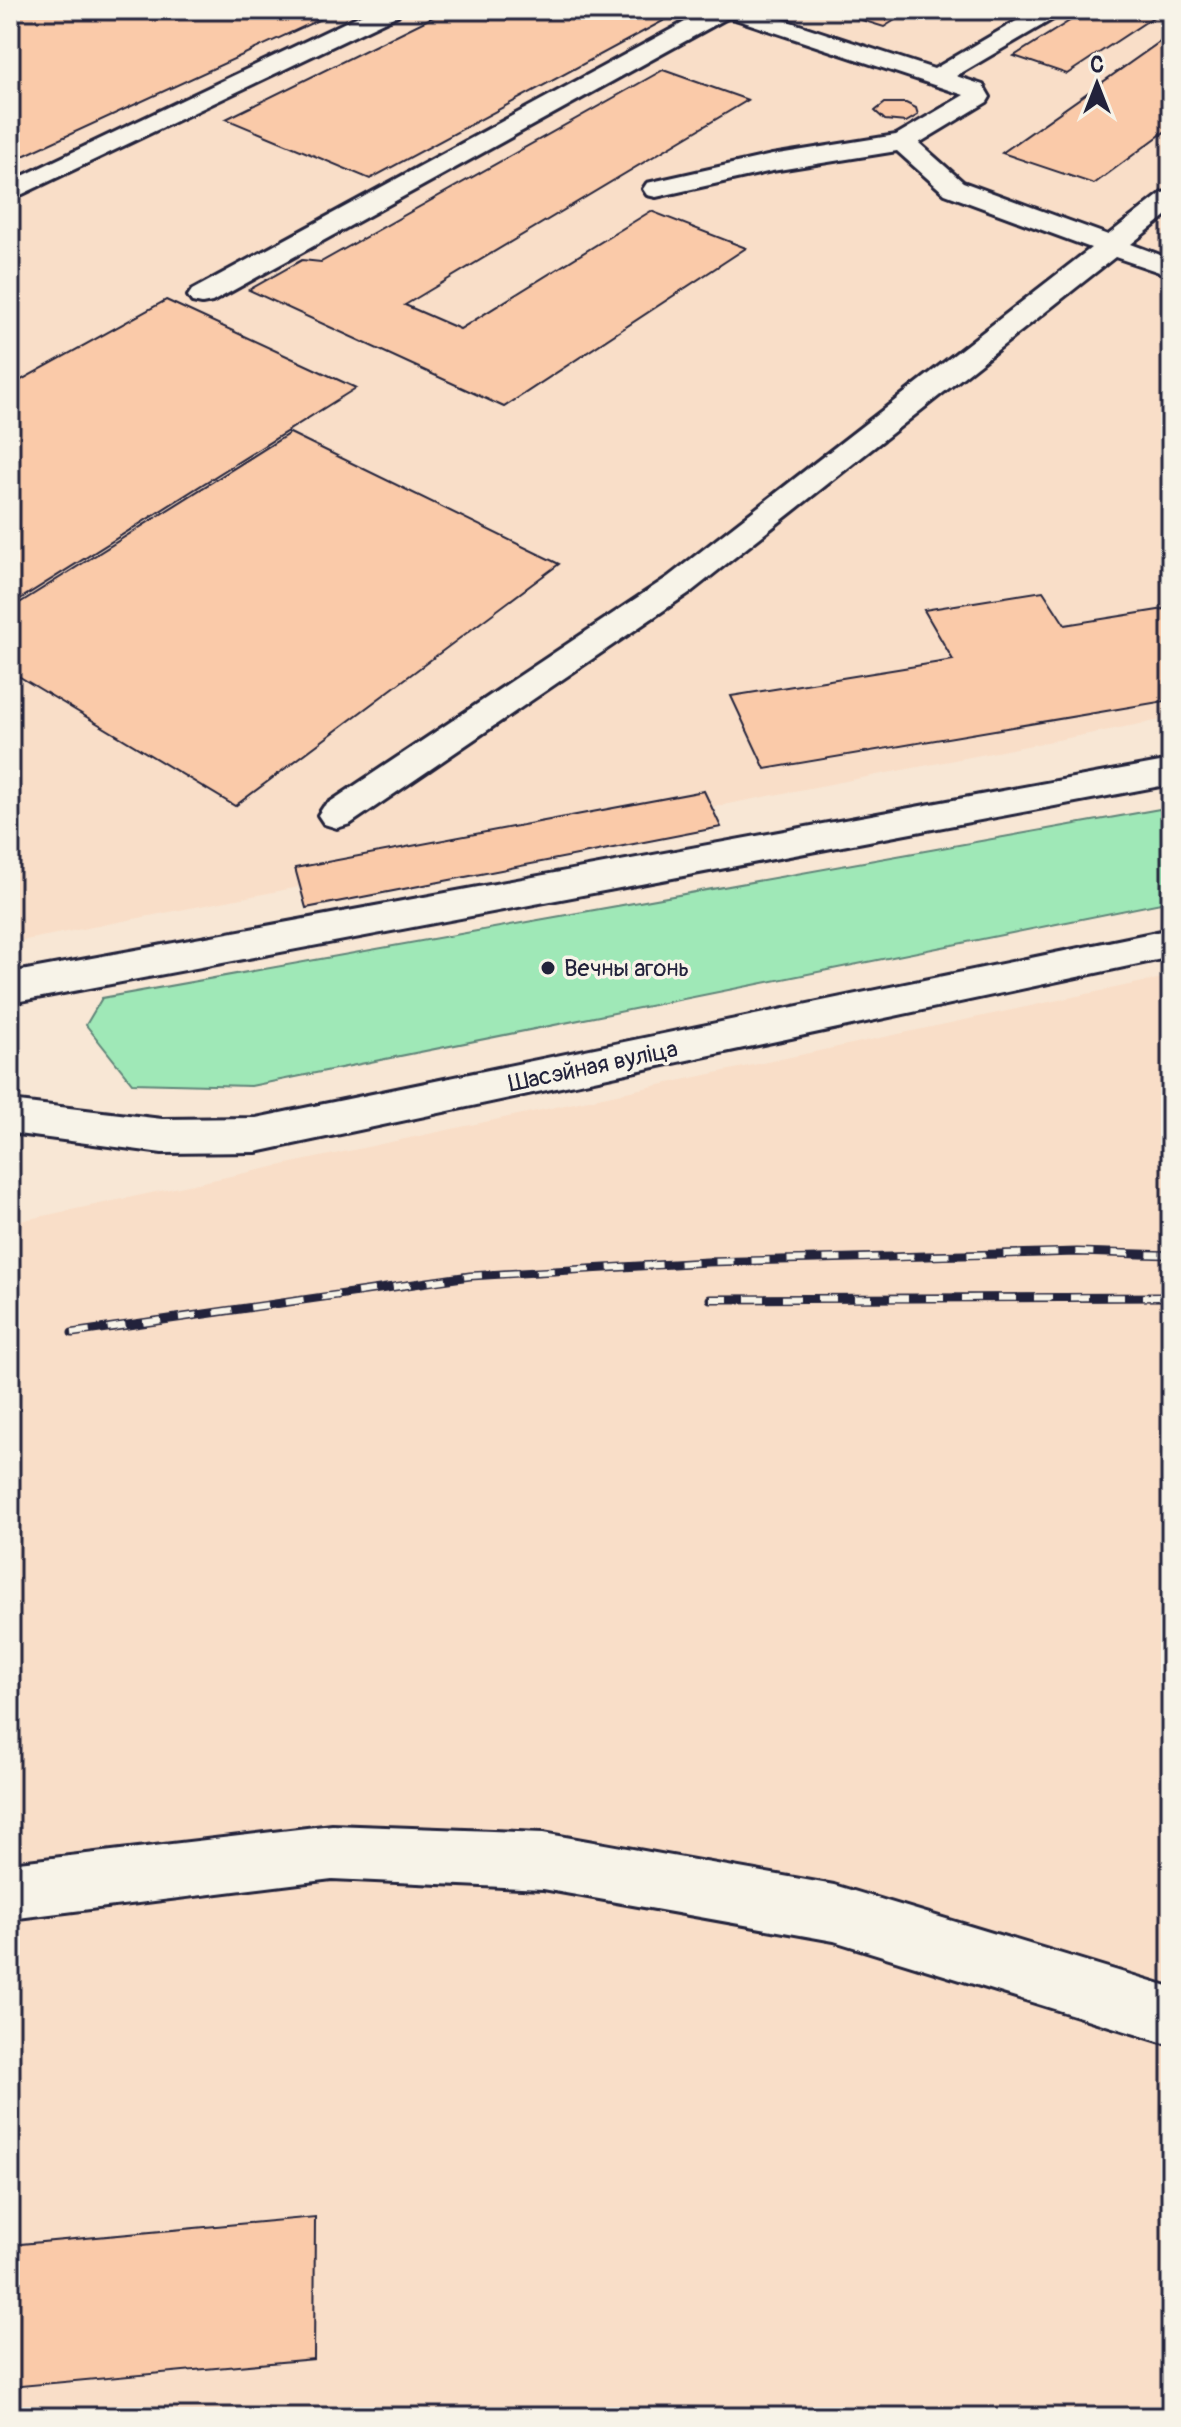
<svg xmlns="http://www.w3.org/2000/svg" width="1181" height="2427" viewBox="0 0 1181 2427" font-family="Pangolin,sans-serif">
	<rect width="100%" height="100%" fill="#f8e7d5"/>
	<filter id="ink" filterUnits="userSpaceOnUse"><feTurbulence type="fractalNoise" baseFrequency=".0125" numOctaves="2"/><feDisplacementMap in="SourceGraphic" scale="16" xChannelSelector="R" yChannelSelector="G"/><feConvolveMatrix kernelMatrix="1 2 1 2 8 2 1 2 1" color-interpolation-filters="sRGB"/></filter>
	<g filter="url(#ink)">
		<path fill="#f9dec8" d="M10 10H1171V718L10 943Z
			M1171 976V2417H10V1223Z"/>
		<path fill="#9fe8b7" stroke="#608579" stroke-width="2" d="M1171 807V901L251 1086 132 1083 86 1025 102 998Z"/>
		<path fill="#facaa9" stroke="#22223b" stroke-width="2" d="M10 10H340L10 162Z
			M447 10H663L676 14 370 179 226 119Z
			M829 10H911L884 27Z
			M1087 10H1164L1067 74 1014 56Z
			M1171 34V127L1094 184 1002 153Z
			M663 70 748 100 405 305 460 329 651 211 746 248 504 407 249 290 302 260 321 262Z
			M885 103H906L916 108 918 115 906 122 885 120 875 111Z
			M166 300 356 388 20 599 10 593V386Z
			M290 433 559 564 235 806 10 671V609Z
			M1043 591 1065 625 1171 608V700L765 769 731 696 953 660 924 610Z
			M704 791 721 827 306 908 295 868Z
			M315 2217 314 2359 10 2387V2245Z"/>
		<g fill="none" stroke-linecap="round" stroke-linejoin="round">
			<g stroke="#22223b" stroke-width="6">
				<path id="minor" d="M371 10H402L398 15 10 200V182Z
					M707 10H754L934 69 1035 10H1064L1060 15 956 76 983 85 990 97 987 102 919 143 963 182 1108 235 1162 193 1171 191V212L1131 244 1171 259V276L1115 257 692 591 350 824 337 828 324 824 318 815 324 806 668 577 1091 248 945 194 897 151 772 171 656 197 647 195 643 189 647 183 656 181 772 155 896 135 964 95 729 17 212 302 202 304 192 302 188 296 192 290Z
					M1171 760V784L10 1003V973Z
					M1171 929V957L256 1152 162 1153 10 1133V1101L162 1119 256 1118Z
					M332 1825 543 1833 834 1885 1171 1987V2045L834 1941 543 1889 332 1879 10 1919V1863Z"/>
			</g>
			<use href="#minor" fill="#f7f3e8" fill-rule="evenodd"/>
			<g stroke="#22223b" stroke-width="9">
				<path id="rail" d="M710 1299 1171 1297
					M72 1333 470 1276 707 1262 1077 1252 1171 1255"/>
			</g>
			<use href="#rail" stroke="#f7f3e8" stroke-width="6" stroke-dasharray="18" stroke-linecap="butt"/>
		</g>
	</g>
	<circle fill="#22223b" stroke="#f7f3e8" stroke-width="3" cx="548" cy="968" r="8"/>
	<g text-anchor="middle" stroke-width="7" stroke-linejoin="round" paint-order="stroke">
		<g font-size="24" fill="#22223b" stroke="#f7f3e8" text-anchor="start">
			<text x="564" y="976">Вечны агонь</text>
		</g>
		<g font-size="24" fill="#22223b" stroke="#f7f3e8">
			<text transform="translate(593 1066) rotate(-12)" y="8">Шасэйная вуліца</text>
		</g>
	</g>
	<rect width="1181" height="2427" fill="none" stroke="#f7f3e8" stroke-width="40"/>
	<rect x="20" y="20" width="1141" height="2387" fill="none" stroke="#22223b" stroke-width="3" filter="url(#ink)"/>
	<g transform="translate(1097 84)" stroke="#f7f3e8" stroke-width="6" paint-order="stroke">
	<path d="M0-6L14 30L0 20L-14 30Z" fill="#22223b"/>
	<text y="-12" font-size="22" font-weight="bold" text-anchor="middle" fill="#22223b">С</text>
	</g>
</svg>
